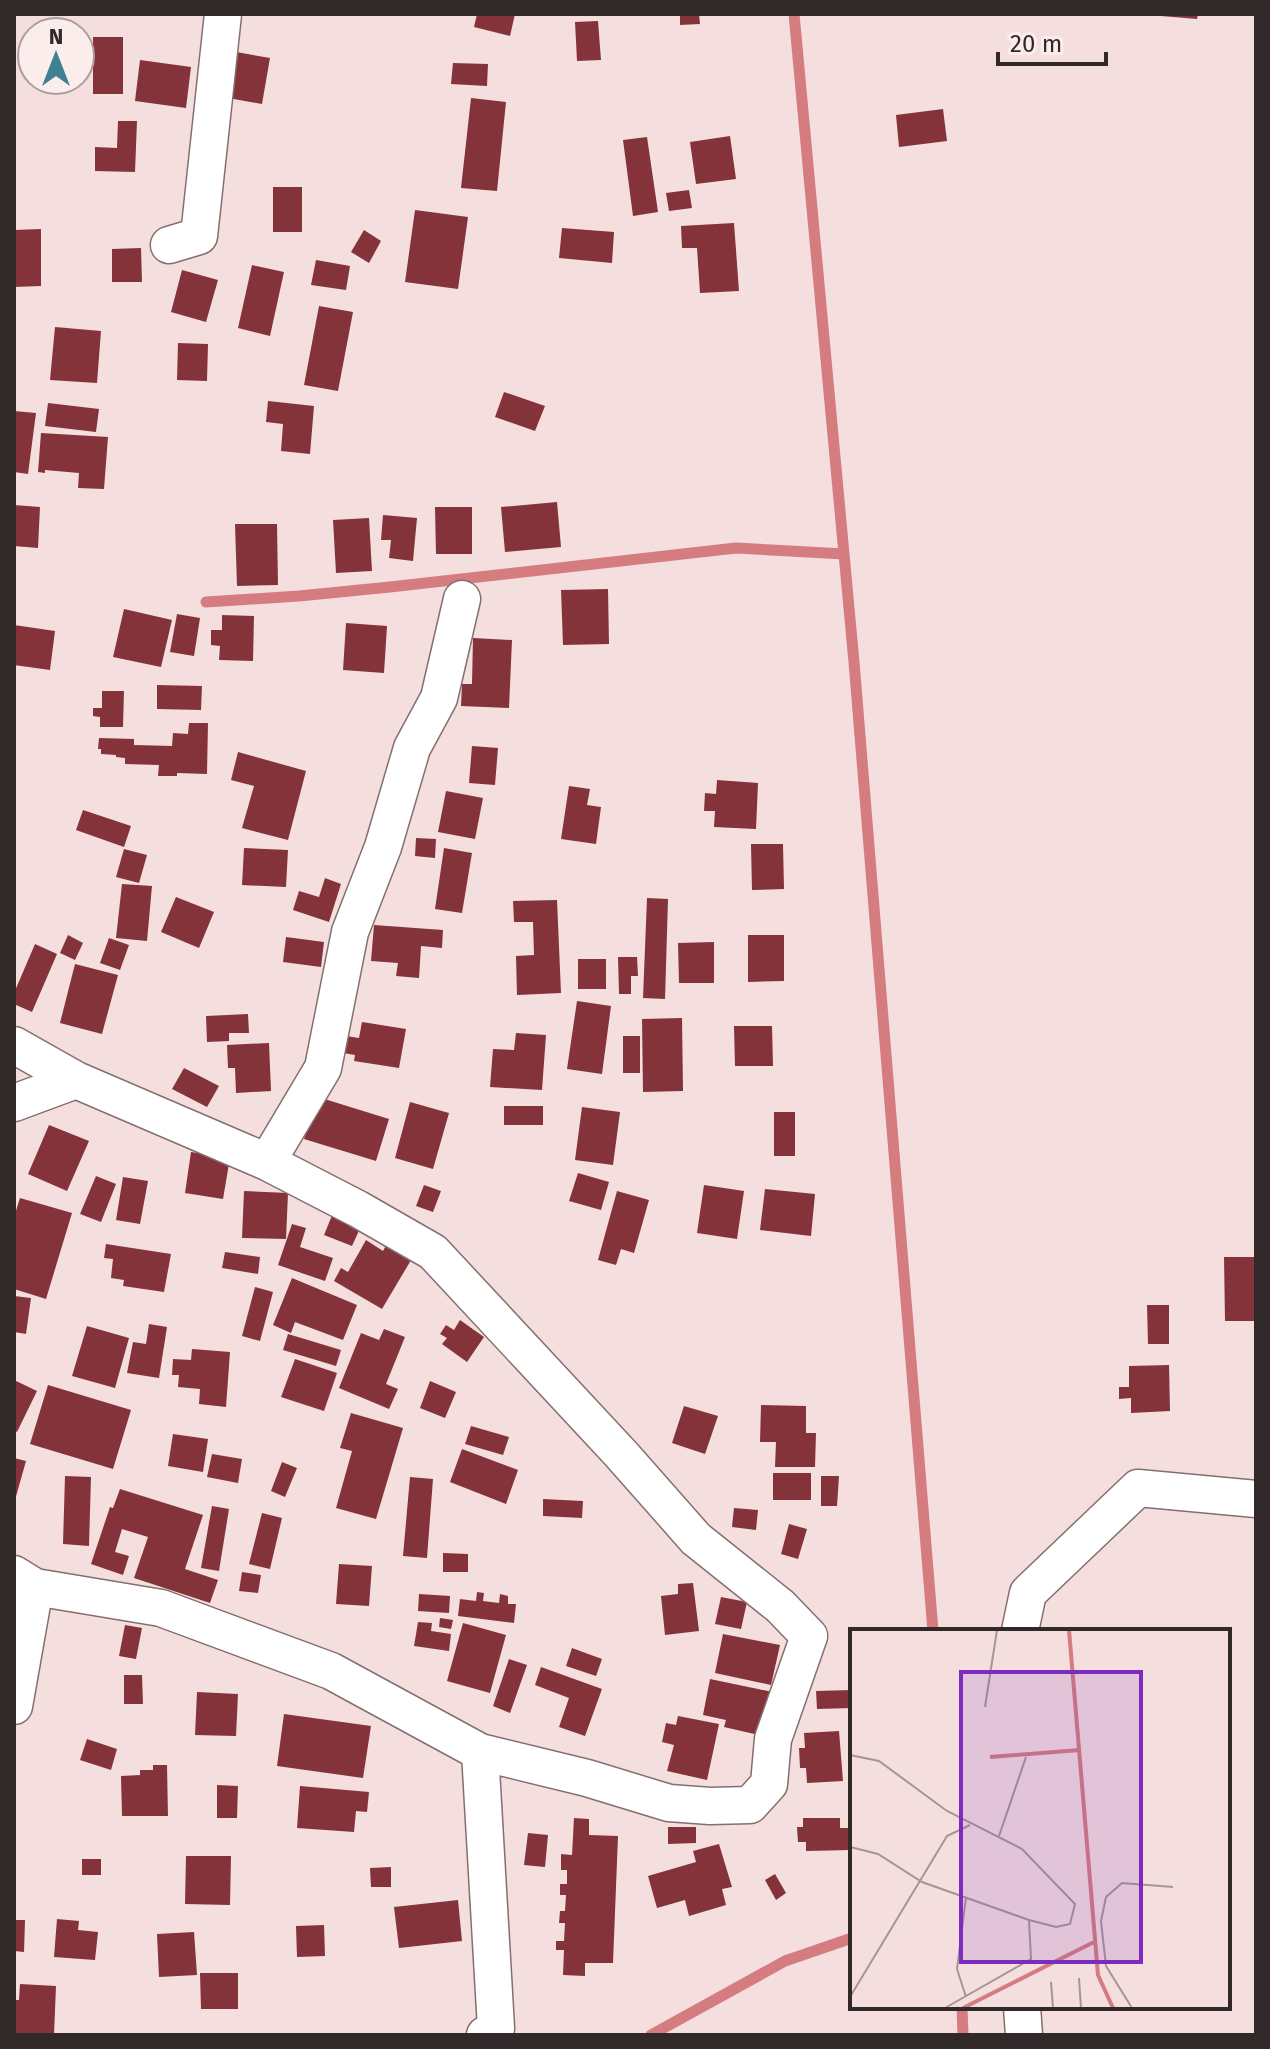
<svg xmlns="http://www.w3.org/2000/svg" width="1270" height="2049" viewBox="0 0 1270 2049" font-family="'Fira Sans',sans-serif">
	<rect width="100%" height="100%" fill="#f5dede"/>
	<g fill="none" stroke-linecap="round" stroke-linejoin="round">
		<path stroke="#d57c80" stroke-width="11" d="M794 14 854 662 933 1631
			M206 602 299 596 390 587 736 548 844 554
			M962 2007 963 2035
			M651 2035 785 1961 852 1938"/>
	</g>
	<path fill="#84333b" d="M477 14H515L510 36 474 27Z
		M680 14H699L700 24 680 25Z
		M1161 14H1198L1197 19 1161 16Z
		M598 21 601 60 577 61 575 22Z
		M93 37H123V94H93Z
		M225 50 270 58 262 104 217 96Z
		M140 60 191 67 186 108 135 101Z
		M453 63 488 64 487 86 451 84Z
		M471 98 506 102 497 191 461 188Z
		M943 109 947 141 899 147 896 115Z
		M118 121H137L135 172 95 171V147L117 148Z
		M730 136 736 179 696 184 690 142Z
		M647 137 658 212 633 216 623 140Z
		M273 187H302V232H273Z
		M689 190 692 208 669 211 666 193Z
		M415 210 468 217 458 289 405 282Z
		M734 223 739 291 700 293 697 248H682L681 226Z
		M562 228 614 232 612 263 559 258Z
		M41 229V286L14 287V230Z
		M364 230 381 241 369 263 351 252Z
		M141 248 142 282H112V249Z
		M316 260 350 266 346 290 311 285Z
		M252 265 284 272 270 336 238 328Z
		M182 270 218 280 206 322 171 312Z
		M319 306 353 312 338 391 304 385Z
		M55 327 101 331 97 383 50 380Z
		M178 343 208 344 207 381 177 380Z
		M504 392 545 406 535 431 495 417Z
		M268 401 314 406 310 454 281 451 283 424 266 422Z
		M48 403 99 409 96 432 45 426Z
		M14 411 36 413 28 474 14 472Z
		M41 433 108 437 104 489 78 488 79 473 45 470V473L38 472Z
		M557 502 561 547 505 552 501 507Z
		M14 505 40 507 38 548 14 546Z
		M435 507H472V554H436Z
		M383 515 417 518 413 561 389 558 391 540H381Z
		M369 518 372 571 336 573 333 520Z
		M235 524H277L278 585 237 586Z
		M608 589 609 644 563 645 561 590Z
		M124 609 172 620 161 667 113 657Z
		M177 614 200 618 194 656 170 652Z
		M222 615 254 616 253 661 219 660 220 646 211 645V630H222Z
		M346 623 387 626 384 673 343 670Z
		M14 625 55 631 50 670 14 665Z
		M473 638 512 640 509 708 461 706 462 684H472Z
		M157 685 202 686 201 710 157 709Z
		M102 691H124L123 727H100V717L93 716V708H102Z
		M189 723H208L207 774 177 773V776H158L159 765 125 764V758L116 757V755L101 754V749H98L99 738 134 739V745L172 746 173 733 188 734Z
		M472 746 498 748 495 785 469 783Z
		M238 752 306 771 288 840 242 828 254 786 231 780Z
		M717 780 758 783 756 829 714 827 715 811H704L705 793 716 794Z
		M569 786 590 789 587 805 601 807 596 844 561 839Z
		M446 791 483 798 475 839 438 832Z
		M83 810 131 826 124 847 76 830Z
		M416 838 436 839 435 858 415 856Z
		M751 844H783L784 889 752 890Z
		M244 848 288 850 286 887 242 885Z
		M444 848 472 853 462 913 435 909Z
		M124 849 147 855 139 883 116 877Z
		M325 878 341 884 329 922 293 910 299 891 319 897Z
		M122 884 152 886 147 941 116 938Z
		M176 897 214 912 199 948 161 932Z
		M647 898 668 899 665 999 643 998Z
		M557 900 561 993 517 995 516 956 534 955 533 922H514L513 901Z
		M374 925 443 930 442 948 421 946 419 978 396 976 398 963 371 961Z
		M68 935 83 943 75 960 60 953Z
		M748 935H784V981L748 982Z
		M286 937 324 942 321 967 283 962Z
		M109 938 129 945 120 970 100 963Z
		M714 942V983H679L678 943Z
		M35 944 57 954 32 1012 14 1004V993Z
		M618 957H637L638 976H631V994H619Z
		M578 959H606V989H578Z
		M75 964 118 975 102 1034 60 1023Z
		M577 1001 611 1006 602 1074 567 1069Z
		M248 1014 249 1033H229V1041L207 1042 206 1016Z
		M682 1018 683 1091 643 1092 642 1019Z
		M362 1022 406 1029 399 1068 354 1061 355 1055 343 1053 346 1036 359 1038Z
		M734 1026H772L773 1066H735Z
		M516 1033 546 1035 542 1090 490 1087 493 1049 514 1050Z
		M623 1036H640V1073H623Z
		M269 1043 271 1091 236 1093 235 1068H228L227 1045Z
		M184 1068 219 1086 207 1107 172 1089Z
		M318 1097 389 1119 376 1161 304 1139Z
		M410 1102 449 1113 433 1169 395 1158Z
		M504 1106H543V1125H504Z
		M582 1107 620 1112 613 1165 575 1160Z
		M774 1112H795V1156H774Z
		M49 1125 89 1141 67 1191 28 1174Z
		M191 1152 230 1158 223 1199 185 1193Z
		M578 1173 609 1182 601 1210 569 1201Z
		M96 1176 116 1184 101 1222 80 1214Z
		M123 1177 148 1181 140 1224 116 1220Z
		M424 1185 441 1191 433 1212 416 1206Z
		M704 1185 744 1191 737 1239 697 1233Z
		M765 1189 815 1194 811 1236 760 1230Z
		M244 1191 288 1193 286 1239 242 1238Z
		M617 1191 649 1200 634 1253 621 1249 616 1265 598 1260Z
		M20 1198 72 1213 46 1299 14 1289V1217Z
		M333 1213 362 1224 352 1246 324 1235Z
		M292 1224 306 1228 300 1247 333 1258 325 1281 278 1265Z
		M366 1240 383 1251 389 1240 414 1255 382 1309 334 1281 341 1268 348 1272Z
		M106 1244 171 1254 164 1292 123 1286 124 1280 111 1278 113 1259 104 1258Z
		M225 1252 260 1257 258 1274 222 1268Z
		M1224 1257H1256V1321H1225Z
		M292 1278 357 1305 343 1340 295 1322 291 1333 273 1325Z
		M255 1287 273 1292 260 1341 242 1336Z
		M14 1296 31 1298 26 1334 14 1332Z
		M1147 1305H1169V1344H1148Z
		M460 1320 484 1337 467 1362 442 1344 447 1338 440 1334 446 1325 454 1330Z
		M149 1324 167 1327 159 1378 127 1373 133 1342 146 1344Z
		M87 1326 129 1338 115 1388 72 1376Z
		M384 1329 405 1337 386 1384 398 1389 389 1409 339 1388 361 1333 379 1340Z
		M288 1334 341 1350 336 1366 283 1350Z
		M192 1349 230 1352 226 1407 199 1404 200 1389 178 1387 179 1375H172L173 1359 191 1360Z
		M295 1359 337 1373 324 1411 281 1397Z
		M1169 1365 1170 1411 1131 1413V1398L1119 1399V1387H1129V1366Z
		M14 1380 37 1391 17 1432 14 1430Z
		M430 1381 456 1392 445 1418 420 1408Z
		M48 1385 131 1410 113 1469 30 1444Z
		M761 1405 806 1406V1433H816L815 1467H775L776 1442H760Z
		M684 1406 718 1416 705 1454 672 1443Z
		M351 1413 403 1428 376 1519 336 1508 352 1451 340 1448Z
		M471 1426 509 1437 503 1455 465 1444Z
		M173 1434 208 1439 203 1472 168 1466Z
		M462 1449 518 1470 506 1504 450 1482Z
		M212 1454 242 1459 238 1483 207 1477Z
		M14 1458 26 1461 15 1500H14Z
		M282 1462 297 1468 285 1497 271 1491Z
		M773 1473H811V1500H773Z
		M65 1476 91 1477 89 1546 63 1544Z
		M821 1476H839L837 1506H821Z
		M410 1477 433 1479 427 1558 403 1556Z
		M120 1489 203 1515 185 1569 218 1580 210 1603 134 1578 148 1537 122 1529 115 1552 129 1556 123 1575 91 1564 110 1507 113 1508Z
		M543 1499 583 1501 582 1518 543 1516Z
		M212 1506 229 1509 219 1571 201 1568Z
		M734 1508 758 1510 756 1530 732 1527Z
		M262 1513 282 1518 270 1569 249 1564Z
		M789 1524 807 1529 798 1559 781 1554Z
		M443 1553 468 1554V1572H443Z
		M339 1564 372 1566 369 1606 336 1604Z
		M242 1572 261 1575 258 1593 239 1591Z
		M693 1583 699 1631 665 1635 661 1596 678 1594V1584Z
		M477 1592 484 1593 483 1601 499 1603 500 1594 508 1596V1604H516L514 1623 458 1616 460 1599 476 1601Z
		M419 1594 450 1596 449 1613 418 1611Z
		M721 1597 747 1602 741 1629 715 1624Z
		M440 1618 453 1620 451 1629 439 1627Z
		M418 1622 432 1623 431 1631 451 1634 449 1651 414 1646Z
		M463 1623 506 1635 490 1693 447 1681Z
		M125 1625 142 1628 136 1659 119 1656Z
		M723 1634 780 1645 771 1685 715 1673Z
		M572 1648 602 1659 596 1676 566 1666Z
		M509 1659 527 1665 510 1713 493 1706Z
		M541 1667 602 1689 585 1736 559 1727 569 1698 535 1685Z
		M124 1675H142L143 1704H124Z
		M710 1679 773 1692 763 1736 724 1727 726 1720 703 1715Z
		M852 1690V1708L817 1709 816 1691Z
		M197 1692 238 1694 236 1736 195 1735Z
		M284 1714 371 1726 363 1778 277 1766Z
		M678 1716 719 1724 707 1780 667 1771 674 1745 662 1742 666 1723 676 1725Z
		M839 1731 843 1781 807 1783 806 1768H800L799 1748H805L804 1733Z
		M87 1739 117 1749 111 1770 80 1760Z
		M153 1765H167L168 1816H122L121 1776 140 1775V1770H153Z
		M217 1785 238 1786 237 1818H217Z
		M300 1786 369 1792 367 1812 356 1811 354 1832 297 1828Z
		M574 1818 589 1819V1835L618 1836 613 1963H585V1976L563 1975 564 1950H556V1941H564L565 1923H559L560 1911H565L566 1895H560V1884H567V1870H561V1854L572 1855Z
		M803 1818H840V1828H850L851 1850 806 1851V1842H798L797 1827H803Z
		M668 1827H696V1843L668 1844Z
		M528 1833 548 1835 545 1867 524 1865Z
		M719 1844 732 1887 722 1889 726 1905 689 1916 685 1900 657 1908 648 1876 696 1862 693 1851Z
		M186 1856H231L230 1905 185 1904Z
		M82 1859H101V1875H82Z
		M391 1867V1887H371L370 1868Z
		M775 1874 786 1893 776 1900 765 1880Z
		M458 1900 462 1941 399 1948 394 1907Z
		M57 1919 79 1921 78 1930 98 1932 95 1960 54 1957Z
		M14 1920H25L24 1952 14 1951Z
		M324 1925 325 1956 297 1957 296 1926Z
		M194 1932 197 1975 159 1977 157 1934Z
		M200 1973H238V2009H201Z
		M20 1984 56 1986 54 2035H14V2000H19Z"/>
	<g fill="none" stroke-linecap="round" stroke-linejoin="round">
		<g stroke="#846f6f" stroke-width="39">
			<path id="minor" d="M169 245 199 236 223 14
				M14 1045 76 1080 267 1162 358 1209 433 1252 621 1454 696 1539 780 1606 809 1636 773 1739 769 1784 750 1805 710 1806 669 1803 587 1778 480 1752 331 1671 161 1608 35 1587 14 1574
				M14 1103 76 1080
				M267 1162 323 1068 350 932 383 847 412 748 439 698 462 599
				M1020 1631 1028 1593 1138 1488 1256 1499
				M14 1706 35 1587
				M480 1752 496 2028 485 2035
				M1022 2007 1024 2035"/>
		</g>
		<use href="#minor" stroke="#fff" stroke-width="36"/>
	</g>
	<g transform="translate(850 1629)">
		<rect width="380" height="380" fill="#f5dede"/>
		<path fill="none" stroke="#d57c80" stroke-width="4" d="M219 1 248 346 263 379M140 128 230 121M113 379 244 313"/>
		<path fill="none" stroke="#a79596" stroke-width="2" d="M135 78 147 1M0 126 29 132 97 182 172 220 225 275 220 295 206 298 179 291 72 253 28 225 0 218M149 207 176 128M116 268 107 340 116 368M229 349 231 379M201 353 203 379M0 368 97 207 120 196M95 379 181 330 179 291M282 379 256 337 251 292 256 268 272 254 323 258"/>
		<path fill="#7b2cbf" fill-opacity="0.15" stroke="#7b2cbf" stroke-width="4" d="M111 43H291V333H111Z"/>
		<rect width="380" height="380" fill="none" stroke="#312829" stroke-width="4"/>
	</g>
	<rect width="1270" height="2049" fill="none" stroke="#312829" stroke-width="32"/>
	<g transform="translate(56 56)"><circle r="38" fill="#fceded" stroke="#ab9e9f" stroke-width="2"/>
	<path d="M0-6L14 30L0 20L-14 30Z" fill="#3f8193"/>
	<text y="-12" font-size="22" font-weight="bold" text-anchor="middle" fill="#312829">N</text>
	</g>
	<path d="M998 52v12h108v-12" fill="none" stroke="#312829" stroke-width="4"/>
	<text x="1010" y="52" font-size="24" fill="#312829" stroke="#fceded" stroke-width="6" paint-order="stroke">20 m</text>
</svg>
